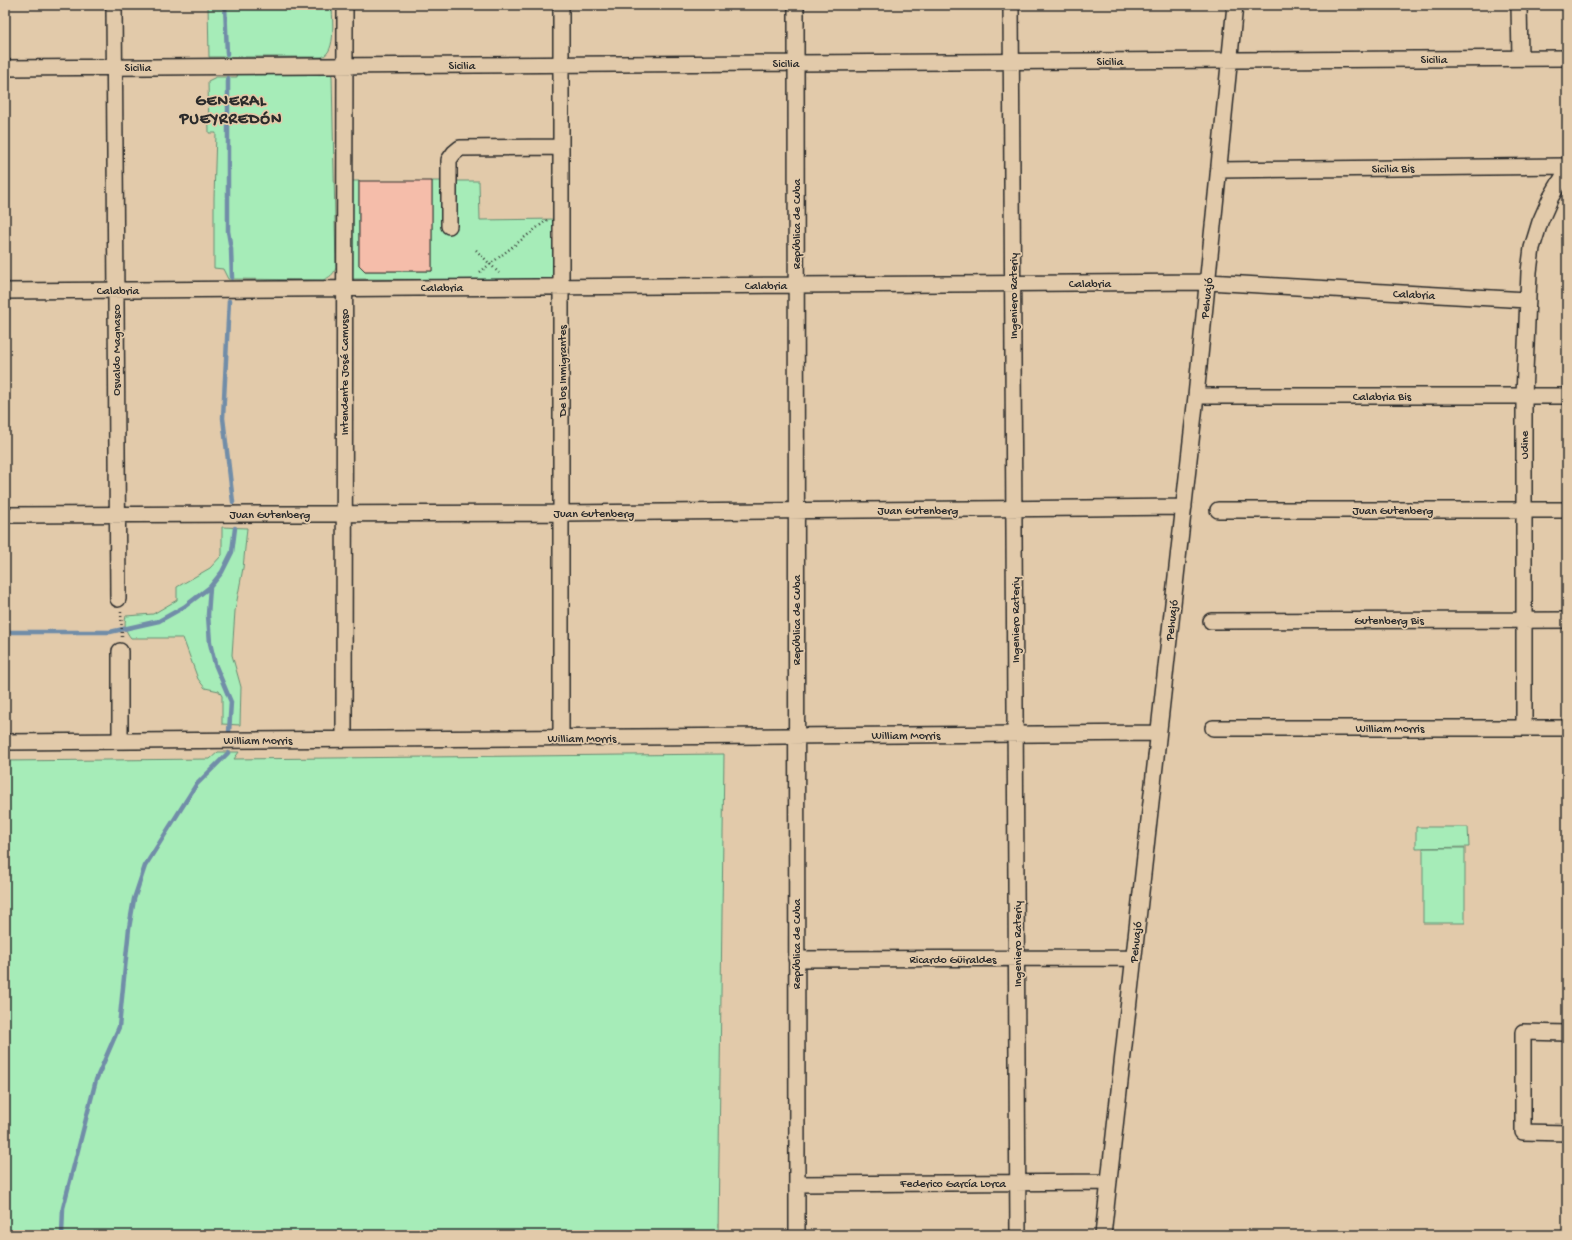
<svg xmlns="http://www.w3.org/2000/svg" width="1572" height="1240" viewBox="0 0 1572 1240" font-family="'Gochi Hand',sans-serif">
	<rect width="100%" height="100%" fill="#e2caaa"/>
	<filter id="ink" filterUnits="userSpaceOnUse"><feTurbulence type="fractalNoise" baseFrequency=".025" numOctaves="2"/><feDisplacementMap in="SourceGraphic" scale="8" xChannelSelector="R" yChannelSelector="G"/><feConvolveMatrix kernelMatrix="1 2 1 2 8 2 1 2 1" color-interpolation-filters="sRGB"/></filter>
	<g filter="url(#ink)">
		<path fill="#a6ecb8" stroke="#688c72" d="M208 5H332C332 19 337 51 322 57H209Z
			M238 72H330L332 76 336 268C333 275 330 277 323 280L228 279 223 269 214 268V198L216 133H209L208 81 216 77H237Z
			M347 181H359V265L365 271H432V181H479L480 220 557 219 555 277 548 280 352 279 350 278Z
			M222 527 247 528 243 568 235 611 232 655 241 687 240 725 222 724V696L219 691 205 688 198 679 183 638H131C125 631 124 625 126 616L153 614 177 600V587L210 568 222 555Z
			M218 752H239L234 759 724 754 718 1235H5V761L210 759Z
			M1416 827H1468L1469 847 1416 848Z
			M1423 848H1465V923H1423Z"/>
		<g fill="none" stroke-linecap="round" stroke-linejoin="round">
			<path stroke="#718da8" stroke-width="4.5" d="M225 5 227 54
				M228 78V231L231 249 232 278
				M229 301 223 418 233 502
				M5 632H110L159 621 184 607 210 587
				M229 732 231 702 215 664 210 643 208 615 210 587 222 572 232 552 235 528
				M62 1235 63 1208 96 1080 119 1027 129 928 134 899 145 866 196 785 228 753"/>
		</g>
		<path fill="#f5bdaa" stroke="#2b2b2b" d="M359 181H432V271H365L359 265Z"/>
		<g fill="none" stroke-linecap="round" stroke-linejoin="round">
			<g stroke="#2b2b2b" stroke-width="18">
				<path id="minor" d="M114 5 118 599
					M561 5V738
					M796 5 797 1235
					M1011 5 1018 1235
					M1519 5 1520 58
					M5 68 1567 58
					M1219 170 1567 166
					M449 226V160L454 153 460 148 561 147
					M5 291 1208 282 1527 300
					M1196 396H1567
					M1218 510H1567
					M5 515 561 513 1184 507
					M1211 621 1567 620
					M120 651V741
					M1213 728H1567
					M1524 728V396L1529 272 1532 248 1540 222 1551 197 1567 170
					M344 739 345 5
					M5 742 1158 733
					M796 959 1133 958
					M1567 1033 1523 1032V1132L1567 1133
					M797 1184 1109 1182
					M1103 1235 1196 396 1235 5"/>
			</g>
			<path stroke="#2b2b2b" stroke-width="2.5" stroke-dasharray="1 3" stroke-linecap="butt" d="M476 250 499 273
				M480 272 547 220
				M121 612 122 637"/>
			<use href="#minor" stroke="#e2caaa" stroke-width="15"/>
		</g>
	</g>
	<g text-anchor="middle" stroke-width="3.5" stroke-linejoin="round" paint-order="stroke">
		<g font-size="12" fill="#2b2b2b" stroke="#e2caaa">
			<text x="1434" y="63">Sicilia</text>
			<text x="1110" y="65">Sicilia</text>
			<text x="786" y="67">Sicilia</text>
			<text x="462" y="69">Sicilia</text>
			<text x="138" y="71">Sicilia</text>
			<text transform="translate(1393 168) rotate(-1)" y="4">Sicilia Bis</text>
			<text transform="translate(796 224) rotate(-90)" y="4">República de Cuba</text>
			<text x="1090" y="287">Calabria</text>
			<text x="766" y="289">Calabria</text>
			<text x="442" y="291">Calabria</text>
			<text x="118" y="294">Calabria</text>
			<text transform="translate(1414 294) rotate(3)" y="4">Calabria</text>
			<text transform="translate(1013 296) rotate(-90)" y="4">Ingeniero Rateriy</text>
			<text transform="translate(1206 298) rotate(-84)" y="4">Pehuajó</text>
			<text transform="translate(116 350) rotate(-90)" y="4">Osvaldo Magnasco</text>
			<text transform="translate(562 371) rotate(-90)" y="4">De los Inmigrantes</text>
			<text transform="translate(344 372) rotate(-90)" y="4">Intendente José Camusso</text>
			<text x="1382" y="400">Calabria Bis</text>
			<text transform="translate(1524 445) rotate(-90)" y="4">Udine</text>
			<text x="918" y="514">Juan Gutenberg</text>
			<text x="1393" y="514">Juan Gutenberg</text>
			<text x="594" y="517">Juan Gutenberg</text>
			<text x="270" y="518">Juan Gutenberg</text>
			<text transform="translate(796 620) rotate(-90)" y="4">República de Cuba</text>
			<text transform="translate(1015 620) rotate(-90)" y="4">Ingeniero Rateriy</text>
			<text transform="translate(1171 620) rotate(-83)" y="4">Pehuajó</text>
			<text x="1389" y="624">Gutenberg Bis</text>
			<text x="1390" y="732">William Morris</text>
			<text x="906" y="739">William Morris</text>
			<text x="582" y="742">William Morris</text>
			<text x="258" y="744">William Morris</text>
			<text transform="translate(1135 942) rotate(-84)" y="4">Pehuajó</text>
			<text transform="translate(796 944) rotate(-90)" y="4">República de Cuba</text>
			<text transform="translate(1017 944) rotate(-90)" y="4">Ingeniero Rateriy</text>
			<text x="953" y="963">Ricardo Güiraldes</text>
			<text x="953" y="1187">Federico García Lorca</text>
		</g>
		<g font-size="16" font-weight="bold" letter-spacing="1" fill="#2b2b2b" stroke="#e2caaa">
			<text x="231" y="105">GENERAL<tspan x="231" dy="18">PUEYRREDÓN</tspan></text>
		</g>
	</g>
	<rect width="1572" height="1240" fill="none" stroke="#e2caaa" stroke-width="20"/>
	<rect x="10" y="10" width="1552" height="1220" fill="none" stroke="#2b2b2b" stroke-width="1.5" filter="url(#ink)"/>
</svg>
